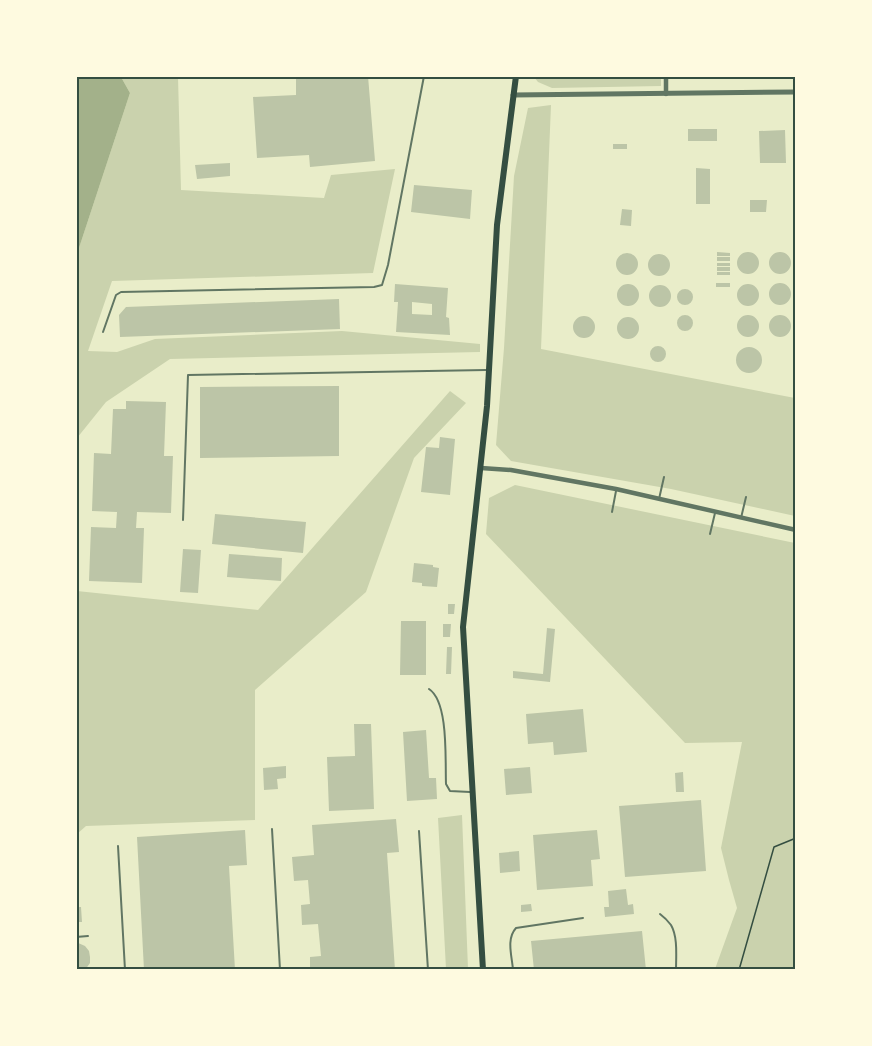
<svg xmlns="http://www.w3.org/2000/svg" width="872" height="1046" viewBox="0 0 872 1046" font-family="'DM Sans',sans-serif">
	<rect width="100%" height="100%" fill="#e9edc9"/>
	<path fill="#cad2ad" d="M121 77H178L181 190 324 198 331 175 395 169 373 273 112 281 88 351 117 352 155 339 342 331 480 344V352L170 359 106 402 77 438V254L130 93Z
		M534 77H661V86L552 88 538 82Z
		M551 105 541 349 795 398V516L671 489 511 461 496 445 504 348 514 176 528 108Z
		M450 391 466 403 414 458 366 592 255 690V820L86 826 77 834V591L258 610Z
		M515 485 795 543V969H715L737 908 729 880 721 848 742 742 685 743 486 534 489 498Z
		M462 815 468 969H446L438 818Z"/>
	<path fill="#a3b18a" d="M77 76 121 77 130 93 77 254Z"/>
	<path fill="#bcc5a7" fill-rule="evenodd" d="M296 76H368L375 161 310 167 309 155 257 158 253 97 296 95Z
		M688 129H717V141H688Z
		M785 130 786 163H760L759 131Z
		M613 144H627V149H613Z
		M230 163V176L197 179 195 165Z
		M696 168 710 169V204H696Z
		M414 185 472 190 470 219 411 212Z
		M750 200H767L766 212H750Z
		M622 209 632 210 631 226 620 225Z
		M717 252 730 253V256H717Z
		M737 263a11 11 0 1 1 22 0a11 11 0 1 1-22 0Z
		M769 263a11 11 0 1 1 22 0a11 11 0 1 1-22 0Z
		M616 264a11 11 0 1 1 22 0a11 11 0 1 1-22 0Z
		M648 265a11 11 0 1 1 22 0a11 11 0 1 1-22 0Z
		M717 257H730V261H717Z
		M717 263H730V266H717Z
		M717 267H730V271H717Z
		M717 272H730V275H717Z
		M716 283H730V287H716Z
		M769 294a11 11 0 1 1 22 0a11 11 0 1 1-22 0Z
		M395 284 448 288 446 317 449 318 450 335 396 332 398 302H394ZM412 302 432 304V315L412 314Z
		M617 295a11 11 0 1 1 22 0a11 11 0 1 1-22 0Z
		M737 295a11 11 0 1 1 22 0a11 11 0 1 1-22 0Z
		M649 296a11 11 0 1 1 22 0a11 11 0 1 1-22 0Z
		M677 297a8 8 0 1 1 16 0a8 8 0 1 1-16 0Z
		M339 299 340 329 120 337 119 315 126 307Z
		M677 323a8 8 0 1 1 16 0a8 8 0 1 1-16 0Z
		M769 326a11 11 0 1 1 22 0a11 11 0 1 1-22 0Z
		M737 326a11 11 0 1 1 22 0a11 11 0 1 1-22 0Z
		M573 327a11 11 0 1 1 22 0a11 11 0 1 1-22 0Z
		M617 328a11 11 0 1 1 22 0a11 11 0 1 1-22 0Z
		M650 354a8 8 0 1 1 16 0a8 8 0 1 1-16 0Z
		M736 360a13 13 0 1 1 26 0a13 13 0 1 1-26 0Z
		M339 386V456L200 458V387Z
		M126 401 166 402 164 456H173L171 513 137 512 136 528H144L142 583 89 581 91 527 116 528 117 512 92 511 94 453 111 454 113 409H126Z
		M440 437 455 439 450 495 421 492 426 447 439 448Z
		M215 514 306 522 303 553 212 544Z
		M183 549 201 550 198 593 180 592Z
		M229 554 282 558 281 581 227 577Z
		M414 563 433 565V567L439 568 437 587 422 586V583L412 582Z
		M448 604H455L454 614H448Z
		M401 621H426V675H400Z
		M443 624H451L450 637H443Z
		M547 628 555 629 550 682 513 678V671L543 674Z
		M447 647H452L451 674H446Z
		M583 709 587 752 554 755 553 742 528 744 526 714Z
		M354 724H371L374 809 329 811 327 757 355 756Z
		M426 730 429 778H436L437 799 407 801 403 732Z
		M286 766V778L277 779 278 789 264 790 263 768Z
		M530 767 532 793 506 795 504 769Z
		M683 772 684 792H676L675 773Z
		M701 800 706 871 625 877 619 806Z
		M396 819 399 852 387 853 395 970H310V957L321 956 318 924 302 925 301 905 310 904 308 880 294 881 292 857 314 855 312 825Z
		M245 830 247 865 229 866 235 970H144L137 837Z
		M597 830 600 859 591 860 593 886 537 890 533 835Z
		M519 851 520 871 500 873 499 853Z
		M626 889 628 905 633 904 634 914 605 917 604 907H609L608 891Z
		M531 904 532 911 521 912V905Z
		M76 907H81L82 922H76Z
		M642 931 646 970H534L531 941Z
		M76 942 85 946 89 951 90 957V963L85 970H76Z"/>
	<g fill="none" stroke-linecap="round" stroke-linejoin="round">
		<path stroke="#344e41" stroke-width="1.5" d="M739 970 774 847 796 838"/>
		<path stroke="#617663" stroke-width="2" d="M103 332 116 295 121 292 374 287 382 285 388 265 424 76
			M659 499 664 477
			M612 512 616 491
			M741 518 746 497
			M183 520 188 375 486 370
			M710 534 715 513
			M429 689C449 702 445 761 446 784L450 791 470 792
			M272 829 280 970
			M419 831 428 970
			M118 846 125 970
			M660 914C664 917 668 921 671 925 678 937 676 956 676 970
			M76 937 88 936
			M513 970C512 956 506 939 516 928L583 918"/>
		<path stroke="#617663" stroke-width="4.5" d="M666 76V94
			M481 468 511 470 616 489 796 530"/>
		<path stroke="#617663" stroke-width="5" d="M513 95 796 92"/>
		<path stroke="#344e41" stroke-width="6" d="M483 970 463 627 487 406 497 225 516 76"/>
	</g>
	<rect width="872" height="1046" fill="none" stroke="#fefae0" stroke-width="156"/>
	<rect x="78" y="78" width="716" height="890" fill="none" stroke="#344e41" stroke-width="2"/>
</svg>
